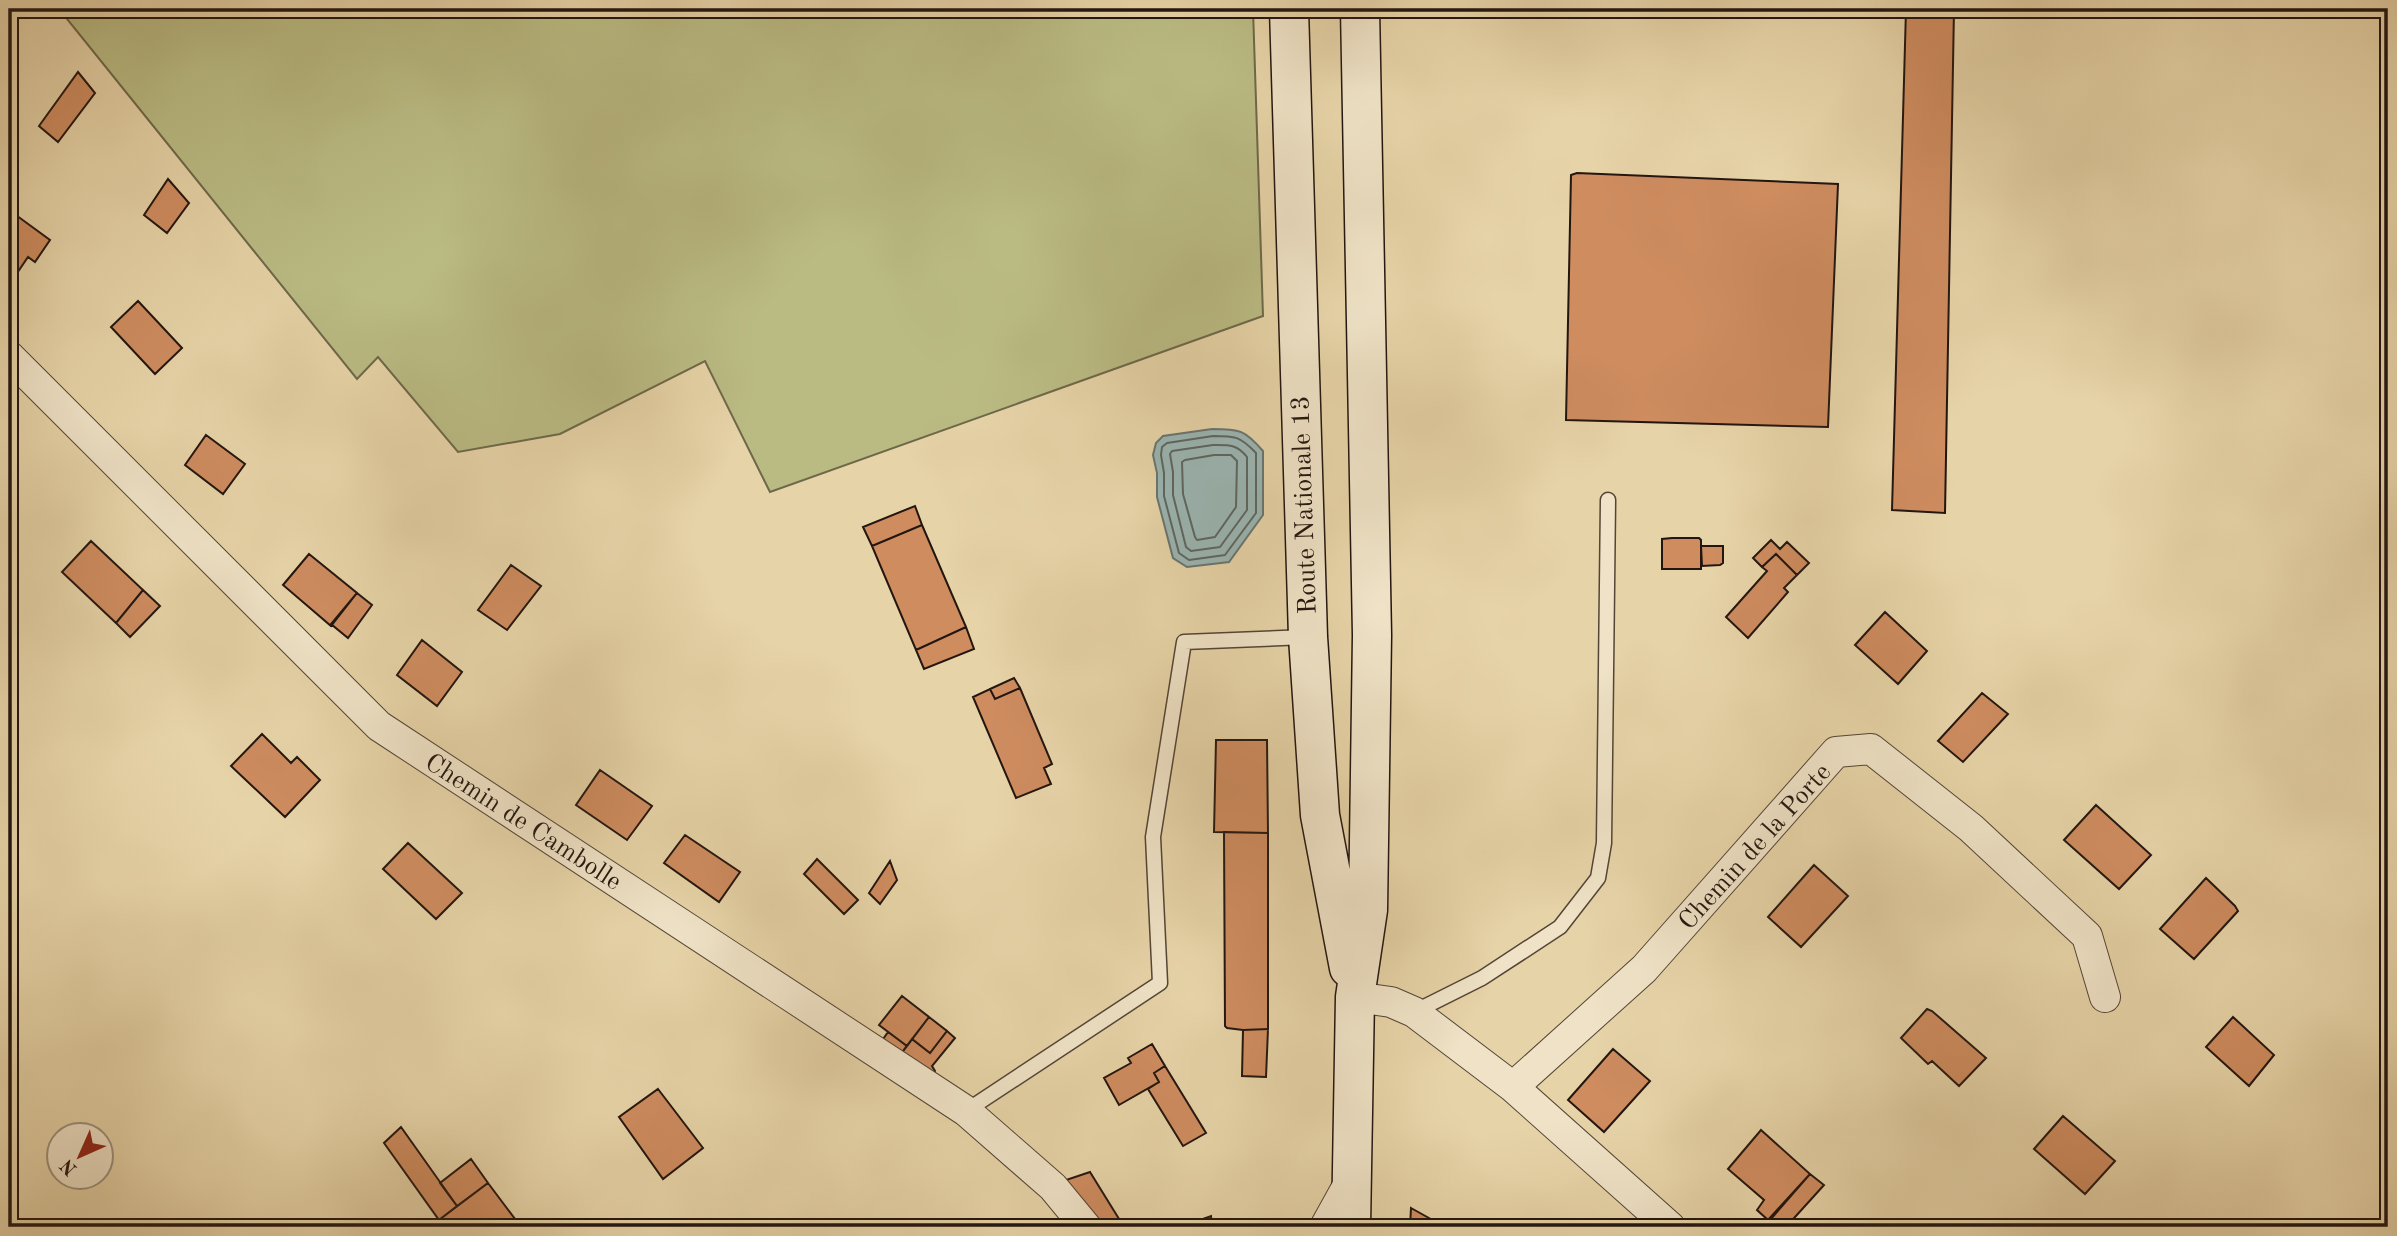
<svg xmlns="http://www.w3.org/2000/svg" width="2397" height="1236" viewBox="0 0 2397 1236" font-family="'Old Standard TT',serif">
	<rect width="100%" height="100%" fill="#e6d3a7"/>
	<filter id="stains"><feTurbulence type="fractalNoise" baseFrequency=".00286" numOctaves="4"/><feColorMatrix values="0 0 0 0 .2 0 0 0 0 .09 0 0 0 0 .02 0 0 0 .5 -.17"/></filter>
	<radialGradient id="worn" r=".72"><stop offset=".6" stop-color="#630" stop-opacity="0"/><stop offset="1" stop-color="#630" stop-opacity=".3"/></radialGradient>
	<path fill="#babb83" stroke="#6e684a" stroke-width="2" d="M59 9H1253L1263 316 770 492 705 361 560 434 458 452 378 357 357 379Z"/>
	<path fill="#9ab5b2" stroke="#6a7571" stroke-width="2" d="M1212 429C1240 429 1245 430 1263 451V515L1229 562 1187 567 1173 558 1157 497V473L1153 455 1156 443 1163 436Z"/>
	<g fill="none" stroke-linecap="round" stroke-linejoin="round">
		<path stroke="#5e6661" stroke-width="2" d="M1213 436C1235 436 1240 436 1256 453V513L1225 555 1189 560 1179 553 1164 496V473L1161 455 1162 447 1167 443Z
			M1213 445C1229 445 1237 444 1247 457V510L1220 547 1191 551 1186 547 1173 495V472L1170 454 1172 451Z
			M1214 455H1231L1237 461 1236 507 1215 537 1197 540 1195 537 1183 494 1182 462 1185 460Z"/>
	</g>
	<path fill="#ce8c5f" stroke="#231610" stroke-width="2" d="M1906 9H1954L1945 513 1892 510Z
		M78 72 95 93 58 142 39 126Z
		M1577 173 1838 184 1828 427 1566 420 1571 175Z
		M168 179 189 203 167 233 144 215Z
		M9 210 50 240 35 262 28 257 9 285Z
		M138 301 182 348 155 374 111 327Z
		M206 435 245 464 223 494 185 465Z
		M915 506 922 525 872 546 863 527Z
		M922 525 966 627 916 650 872 546Z
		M1672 538H1699L1701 540V569H1662V539Z
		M1771 540 1780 549 1787 542 1809 563 1797 575 1776 554 1762 567 1753 558Z
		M91 541 143 590 116 623 62 572Z
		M1701 546H1723V563L1720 565 1702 566Z
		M309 554 357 593 331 626 283 585Z
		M1776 554 1797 575 1784 588 1788 592 1748 638 1726 617 1767 571 1762 567Z
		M511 565 541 586 507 630 478 610Z
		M143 590 160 606 130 637 116 623Z
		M357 593 372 605 348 638 331 624Z
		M1885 612 1927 651 1898 684 1855 645Z
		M966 627 974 649 924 669 916 650Z
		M422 640 462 672 437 706 397 675Z
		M1014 678 1020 688 995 699 990 689Z
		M1020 688 1052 764 1044 768 1051 784 1016 798 973 697 990 689 995 699Z
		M1982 693 2008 714 1963 762 1938 741Z
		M262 734 291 763 297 757 320 780 285 817 231 766Z
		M1216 740H1267L1268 833 1214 832Z
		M600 770 652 806 627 840 576 805Z
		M2096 805 2151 855 2119 889 2064 840Z
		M1224 832 1268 833V1029L1243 1030 1227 1028 1225 1026Z
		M685 835 740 872 719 902 664 863Z
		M408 843 462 893 436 919 383 869Z
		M817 859 858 900 844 914 804 874Z
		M890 861 897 880 880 904 869 893Z
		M1814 865 1848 896 1801 947 1768 917Z
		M2206 878 2235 906 2238 911 2194 959 2160 929Z
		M902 996 929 1017 907 1046 879 1025Z
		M1927 1009 1932 1011 1986 1058 1959 1086 1932 1061 1928 1064 1901 1038Z
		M929 1017 947 1031 930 1053 912 1039Z
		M2233 1017 2274 1055 2249 1086 2206 1047Z
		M1268 1029 1266 1077 1242 1076 1243 1030Z
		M947 1031 955 1038 932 1066 935 1071 924 1085 894 1063 912 1039 930 1053Z
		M888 1032 907 1046 894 1063 877 1048Z
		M1152 1044 1165 1066 1154 1073 1159 1082 1119 1105 1104 1078 1131 1063 1128 1058Z
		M1613 1049 1650 1081 1604 1132 1568 1100Z
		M1165 1066 1206 1133 1183 1146 1148 1089 1159 1082 1154 1073Z
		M658 1089 703 1148 663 1179 619 1117Z
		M2063 1116 2115 1161 2085 1194 2034 1149Z
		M401 1127 457 1206 439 1220 384 1143Z
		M1761 1130 1810 1174 1768 1220 1757 1210 1764 1200 1728 1169Z
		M471 1159 488 1183 457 1206 440 1183Z
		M1090 1172 1124 1227H1090L1063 1181Z
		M1810 1174 1824 1185 1786 1227H1778L1770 1220Z
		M488 1183 521 1227H445L439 1220Z
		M1411 1208 1445 1227H1410Z
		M1211 1216 1212 1226 1209 1227H1180Z"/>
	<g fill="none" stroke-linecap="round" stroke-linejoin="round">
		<g stroke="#544536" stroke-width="17">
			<path id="lane" d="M1414 1012 1482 978 1560 927 1598 878 1604 843 1608 500
				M966 1111 1160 983 1153 837 1184 642 1306 637"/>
		</g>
		<g stroke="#544536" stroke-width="32">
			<path id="street" d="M9 356 379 726 966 1111 1053 1187 1086 1227
				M1355 997 1391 1002 1414 1012 1513 1087 1670 1227
				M1513 1087 1644 969 1836 752 1871 749 1971 828 2087 936 2105 997
				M1325 1227 1351 1180"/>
		</g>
		<g stroke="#231610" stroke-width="41">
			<path id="secondary" d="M1289 9 1308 637 1320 815 1349 968
				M1351 1227 1355 997 1368 910 1372 635 1360 9"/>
		</g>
		<use href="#lane" stroke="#efe2c6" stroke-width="14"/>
		<use href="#street" stroke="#efe2c6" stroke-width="30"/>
		<use href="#secondary" stroke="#efe2c6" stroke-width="38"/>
	</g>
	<g text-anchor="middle" stroke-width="7" stroke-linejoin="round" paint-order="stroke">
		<g font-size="26" fill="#231610" stroke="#efe2c6">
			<text transform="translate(1303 505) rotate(-92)" y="9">Route Nationale 13</text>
			<text transform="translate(524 821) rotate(33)" y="9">Chemin de Cambolle</text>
			<text transform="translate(1754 846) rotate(-48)" y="9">Chemin de la Porte</text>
		</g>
	</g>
	<rect width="2397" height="1236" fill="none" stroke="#e6d3a7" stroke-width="35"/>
	<rect x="10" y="10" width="2376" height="1215" fill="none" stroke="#231610" stroke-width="3.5"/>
	<rect x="18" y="18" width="2362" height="1201" fill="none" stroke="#231610" stroke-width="2"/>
	<g transform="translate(80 1156) rotate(225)"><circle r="33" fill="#efe2c6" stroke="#9d907d" stroke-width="2"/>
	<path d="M0-5L12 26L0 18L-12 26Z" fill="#8f2418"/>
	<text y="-10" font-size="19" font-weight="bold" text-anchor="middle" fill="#231610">N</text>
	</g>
	<rect width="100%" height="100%" filter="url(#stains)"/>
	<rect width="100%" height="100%" fill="url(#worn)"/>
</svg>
